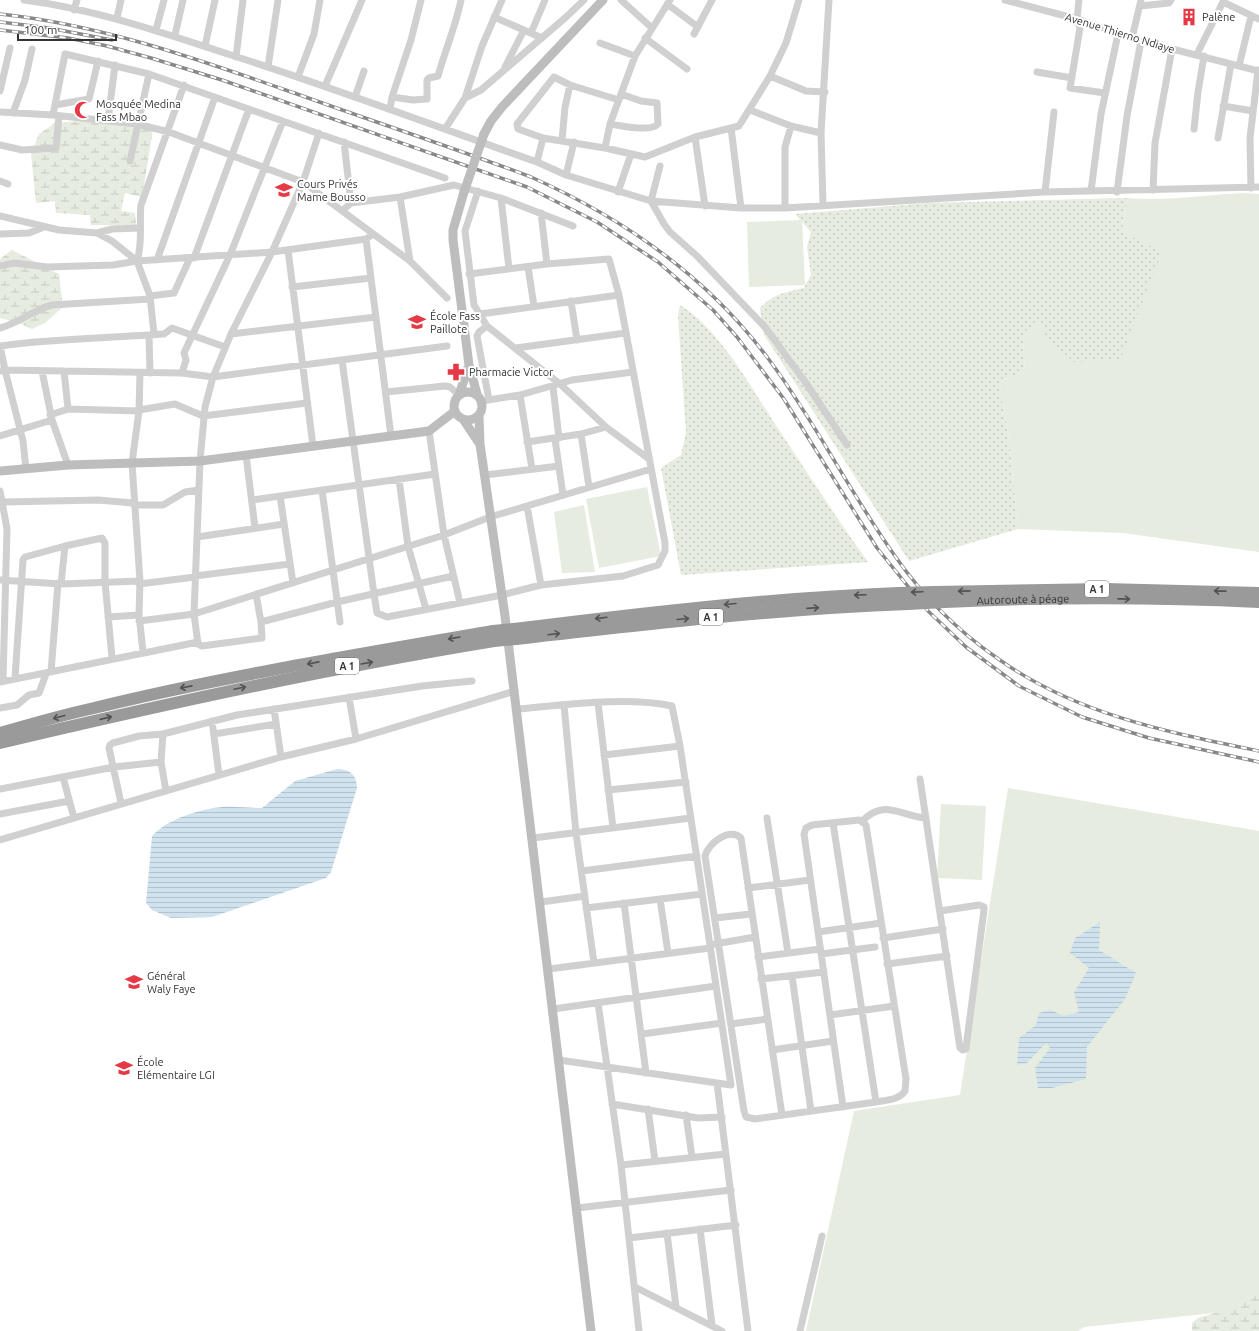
<svg xmlns="http://www.w3.org/2000/svg" width="1259" height="1331" viewBox="0 0 1259 1331" font-family="Ubuntu,sans-serif">
	<defs>
		<pattern id="wetland-marsh" width="20" height="14" patternUnits="userSpaceOnUse"><rect width="20" height="14" fill="#e6ecdf"/><path d="M1 5h8M5 5V1M11 12h8M15 12V8" fill="none" stroke="#c6cbc0"/></pattern>
		<pattern id="garden-dots" width="8" height="8" patternUnits="userSpaceOnUse"><rect width="8" height="8" fill="#e6ecdf"/><path d="M2 2h.1M6 6h.1" fill="none" stroke="#c6cbc0" stroke-width="1.8" stroke-linecap="round"/></pattern>
		<pattern id="water-rules" width="6" height="5" patternUnits="userSpaceOnUse"><rect width="6" height="5" fill="#cfe2ee"/><path d="M0 2.5h6" fill="none" stroke="#b2c2cd"/></pattern>
	</defs>
	<rect width="100%" height="100%" fill="#fff"/>
	<path fill="#e6ecdf" d="M1245 193 1259 194V552L1123 533 1018 529 1009 439 999 382 1025 371 1023 338 1041 321 1122 232 1127 198C1167 201 1205 195 1245 193Z
		M802 220 805 285 749 287 747 222Z
		M647 487 661 556 599 568 586 499Z
		M584 505 595 572 562 573 554 512Z
		M1008 788 1259 831V1308L1084 1327 1078 1331H806L854 1111 960 1095Z
		M941 804 986 806 982 880 937 878Z"/>
	<path fill="url(#wetland-marsh)" d="M81 121 126 124 153 130 142 197 125 193 121 211 135 213 136 225H91L90 215 56 213 55 201 36 203 31 154 39 134 55 123Z
		M12 250 59 274 63 307 45 323 32 329 19 323 0 318V259Z
		M1259 1293V1331H1192V1323L1198 1318 1238 1306Z"/>
	<path fill="url(#garden-dots)" d="M1127 198 1122 232 1162 252 1120 360 1074 362 1045 336 1041 321 1023 338 1025 371 999 382 1009 439 1018 529 909 561 763 333 760 308C771 295 788 291 804 288L811 275 807 247 811 232 795 214 928 203Z
		M680 305C718 329 747 380 771 418 803 466 834 515 868 562L681 575 661 468 681 455 686 433 678 316Z"/>
	<path fill="url(#water-rules)" d="M337 769C350 769 357 775 357 788L331 872 326 878 212 917 171 918 152 910 146 903 152 836C167 819 200 809 222 807 235 806 249 808 262 808L295 781Z
		M1100 922 1099 950 1136 973 1125 999 1087 1047 1086 1079 1052 1088H1038L1035 1068 1050 1048 1046 1043 1027 1063 1017 1065 1019 1038 1036 1025 1039 1013 1051 1010 1064 1016 1079 1012 1074 992 1089 968 1070 953 1075 938Z"/>
	<g fill="none" stroke-linecap="round" stroke-linejoin="round">
		<path stroke="#d0d0d0" stroke-width="7" d="M24 0C95 9 163 33 231 55 334 88 435 126 537 162L566 175 651 201 664 224 670 232 697 256 765 327 806 383 847 445
			M621 0 652 28
			M1005 0 1077 19 1141 41 1259 71
			M1079 0 1077 19 1080 28 1070 88 1105 93
			M1223 2 1259 19
			M667 4 698 27
			M1140 6 1169 3 1171 0
			M74 10 77 0
			M494 17 542 38
			M117 18 121 0
			M156 30 164 0
			M531 33 545 0
			M694 34 712 0
			M175 35 183 0
			M645 38 687 69
			M1132 38 1141 0
			M600 43 635 56
			M205 46 215 0
			M1197 54 1224 0
			M236 57 243 0
			M1239 66 1251 16
			M268 67 278 0
			M505 67 524 30
			M1037 72 1072 78
			M770 76 806 91 825 92
			M298 77 314 34 320 0
			M325 86 362 0
			M0 91 10 48
			M355 97 364 71
			M392 97 413 100 427 99V80L429 78 438 76C445 51 456 25 461 0
			M465 98 482 46 502 0
			M619 100 570 85 554 77 517 124 518 129 543 138 605 148 645 157 695 137 739 126 770 76 786 43 799 0
			M55 105 89 99 98 61
			M1223 106 1253 111
			M390 109 392 97 411 40 421 0
			M750 110 791 126 821 133
			M0 112 53 115 137 124 169 132 303 182 410 261 447 298
			M13 113 25 80 32 49
			M53 115 65 54 149 74 445 178
			M108 121 115 65
			M610 124C621 126 651 132 658 124L657 103 641 101 621 94
			M731 128 741 208
			M445 129 465 98 481 90 565 18 584 0
			M1194 129 1198 92 1204 56
			M695 137 705 206
			M1218 138 1231 64
			M562 140 565 107 570 85
			M344 142 351 203
			M0 145 22 150 56 148 59 116
			M605 148 610 124 635 56 670 0
			M130 161 149 74
			M537 162 543 138
			M660 166 651 201 741 208H785L1045 192 1259 187
			M566 175 574 142
			M0 181 8 184
			M1251 188 1250 138 1258 70
			M1153 190 1155 143 1172 49
			M478 191 465 231 474 305 487 326 560 384 606 427 649 459
			M1091 191 1101 114 1118 34
			M618 192 631 154
			M1045 192 1054 112
			M1117 192 1127 116 1141 41
			M400 197 410 261
			M501 198 509 269
			M823 205 821 133 829 0
			M785 208V147L791 126
			M342 211 351 203 400 197 454 185 501 198 573 226
			M541 213 547 264
			M0 216 59 230 97 233 112 241 137 261 150 296 154 334
			M97 233 112 229 140 228
			M0 234 29 233 44 227
			M366 239 391 436
			M288 250 313 446
			M194 258 249 109
			M157 260 215 97
			M137 261C143 243 139 224 141 205L184 85
			M0 266 14 263 47 267 113 265 137 261 272 252 366 239 373 234
			M528 267 534 306
			M292 287 371 278
			M150 296 174 293 190 258
			M571 301 577 340
			M480 314 619 295
			M487 326 479 332 477 336 489 400
			M0 328C19 323 33 310 52 305L150 299
			M231 334 376 317
			M149 335 150 373
			M516 348 626 333
			M342 360 374 594 377 613 387 617 502 595 541 585 623 576 658 565 665 551V543L619 295 609 259 547 264 469 274
			M0 371 5 370 0 346C55 338 110 338 164 334L172 328 225 347
			M42 371 52 420
			M64 371 68 409 139 411
			M140 373 139 411 132 463 140 581 139 615 143 652
			M182 373 186 360 184 353 230 255 283 121
			M553 387 559 438
			M386 392 445 386 450 387 459 395
			M520 395 532 469
			M482 401 520 395 572 380 633 372
			M139 410 175 404 203 416 307 403
			M50 415 68 409
			M429 431 444 535 460 603
			M581 434 589 487
			M0 436 52 420 68 465
			M555 439 563 495
			M527 442 581 434 606 427
			M246 455 255 528
			M26 469 23 441 5 370 182 373 213 377 447 346
			M485 475 559 466
			M399 479 408 546 426 609
			M322 490 340 622
			M0 491 7 529 3 681
			M280 496 293 583
			M252 500 435 474
			M3 502 98 500 133 503
			M134 505H163L185 492 199 490
			M527 506 541 585
			M197 537 284 524
			M195 576 290 564
			M0 580 61 584 140 581
			M61 584 65 546
			M139 584 195 577
			M256 594 261 622 262 638 202 646 198 644 194 614 200 461 205 407 213 377 231 334 272 252 303 182 319 133
			M108 617 139 615
			M139 621 194 614 444 535 490 517 651 469
			M261 622 337 602 453 576
			M51 672 58 583
			M15 678 23 560 25 557 65 546 102 538 105 543V582L112 658
			M0 682 198 642
			M349 697 356 739
			M598 703 613 828
			M564 705 576 833 594 963
			M0 708 17 705 29 695 39 693 46 674
			M274 709 281 757
			M517 709C564 705 627 696 672 706L680 746 731 1085 559 1060
			M212 721 219 775
			M163 734 161 762 166 791
			M214 734 276 724
			M604 755 680 746
			M63 777 74 818
			M920 779 960 1048 963 1050 966 1049 967 1040 984 910V907L979 905 940 911
			M0 789 114 767 161 762
			M608 790 686 782
			M121 803 109 748 110 745 113 743 139 736 163 734 237 715 422 686 472 681
			M0 814 69 801
			M767 818 788 953
			M862 821C886 798 899 816 926 818
			M833 823 876 1102
			M533 838 691 818
			M0 840 281 757 356 739 515 691
			M582 871 697 856
			M748 888 810 880
			M660 899 668 953
			M541 902 585 896
			M624 903 646 1073
			M586 908 702 894
			M715 918 751 914
			M818 932 881 923
			M883 938 943 929
			M715 944 755 937
			M821 954 875 947
			M758 957 820 949
			M887 964 947 956
			M549 969 710 948
			M792 976 811 1111
			M761 979 824 972
			M598 1003 621 1165 639 1331
			M553 1009 716 986
			M830 1015 894 1006
			M731 1024 767 1019
			M642 1034 722 1023
			M772 1050 833 1041
			M717 1083 748 1331
			M612 1104 698 1118 722 1117
			M648 1109 655 1161
			M686 1115 692 1157
			M782 1115 741 838C730 827 708 843 705 856L744 1111 746 1117 755 1119 876 1102C887 1100 899 1100 905 1091L906 1079 866 825 859 820 812 825 806 828 804 834 843 1107
			M621 1165 726 1154
			M577 1208 731 1190
			M700 1229 712 1325
			M667 1233 676 1307
			M629 1238 736 1225
			M635 1287 722 1331
			M800 1331 822 1236"/>
		<path stroke="#bdbdbd" stroke-width="9" d="M484 134 491 121 502 107 603 0
			M464 192 453 230V240L469 365 477 394
			M454 406a14 14 0 1 1 28 0a14 14 0 1 1-28 0Z
			M459 395 468 368
			M479 416 480 444 505 616 591 1331
			M463 419 479 443
			M0 471 68 465 200 461 429 431 455 411"/>
		<g stroke="#9a9a9a" stroke-width="12">
			<path d="M935 592 1105 589 1259 593"/>
			<path id="s1" d="M945 602C1049 597 1154 597 1259 602"/>
			<path d="M514 629C642 613 770 598 899 593"/>
			<path d="M516 639C646 624 776 609 908 604"/>
			<path d="M0 733C31 724 62 715 94 708 225 676 360 654 493 631"/>
			<path d="M0 743C164 704 328 668 494 641"/>
		</g>
		<g stroke="#888" stroke-width="3.5">
			<path id="rail" d="M0 14C103 25 200 60 297 94 375 122 454 148 531 177 625 219 709 278 770 361 816 423 850 493 895 556 922 595 958 631 997 658 1075 714 1167 732 1259 751
				M0 22 49 28 112 40
				M0 30 68 38 107 46 151 58 222 80 527 187 597 222 658 262 713 310 737 337 784 399 877 548 928 611 966 647 1019 686 1082 717 1149 738 1259 762"/>
		</g>
		<use href="#rail" stroke="#fff" stroke-width="2" stroke-dasharray="6" stroke-linecap="butt"/>
		<path stroke="#bdbdbd" stroke-width="9" d="M464 192 484 134"/>
		<path stroke="#9a9a9a" stroke-width="12" d="M899 593 935 592
			M908 604 945 602
			M493 631 514 629
			M494 641 516 639"/>
	</g>
	<defs><path id="oneway-shaft" d="M-6 0H5M1.5-3L5.5 0L1.5 3" fill="none" stroke-width="1.6" stroke-linecap="round" stroke-linejoin="round"/></defs>
	<g stroke="#525252">
		<use href="#oneway-shaft" transform="translate(964 591) rotate(179)"/>
		<use href="#oneway-shaft" transform="translate(1220 591) rotate(-179)"/>
		<use href="#oneway-shaft" transform="translate(917 592) rotate(178)"/>
		<use href="#oneway-shaft" transform="translate(860 595) rotate(178)"/>
		<use href="#oneway-shaft" transform="translate(1124 599) rotate(1)"/>
		<use href="#oneway-shaft" transform="translate(730 604) rotate(175)"/>
		<use href="#oneway-shaft" transform="translate(813 608) rotate(-4)"/>
		<use href="#oneway-shaft" transform="translate(601 618) rotate(173)"/>
		<use href="#oneway-shaft" transform="translate(683 619) rotate(-5)"/>
		<use href="#oneway-shaft" transform="translate(554 634) rotate(-7)"/>
		<use href="#oneway-shaft" transform="translate(454 638) rotate(170)"/>
		<use href="#oneway-shaft" transform="translate(313 663) rotate(169)"/>
		<use href="#oneway-shaft" transform="translate(367 663) rotate(-10)"/>
		<use href="#oneway-shaft" transform="translate(186 687) rotate(169)"/>
		<use href="#oneway-shaft" transform="translate(240 688) rotate(-12)"/>
		<use href="#oneway-shaft" transform="translate(59 717) rotate(165)"/>
		<use href="#oneway-shaft" transform="translate(106 718) rotate(-13)"/>
	</g>
	<defs>
		<g id="building-bare" transform="scale(1.38)"><path d="M-4-6H4V6H1V3H-1V6H-4ZM-2.5-4.3h1.7v1.8h-1.7ZM.8-4.3h1.7v1.8H.8ZM-2.5-1h1.7V.8h-1.7ZM.8-1h1.7V.8H.8Z" fill="#e63946" stroke="#fff" stroke-width="2.5" paint-order="stroke"/></g>
		<g id="mosque-bare" transform="scale(1.38)"><path d="M3.5-4.9A6 6 0 1 0 3.5 4.9A5 5 0 1 1 3.5-4.9Z" fill="#e63946" stroke="#fff" stroke-width="2.5" paint-order="stroke"/></g>
		<g id="school-bare" transform="scale(1.38)"><path d="M0-5L7-2L0 1L-7-2ZM-4 1L0 2.5L4 1V4Q0 6-4 4Z" fill="#e63946" stroke="#fff" stroke-width="2.5" paint-order="stroke"/></g>
		<g id="pharmacy-bare" transform="scale(1.38)"><path d="M-2-6h4v4h4v4h-4v4h-4v-4h-4v-4h4Z" fill="#e63946" stroke="#fff" stroke-width="2.5" paint-order="stroke"/></g>
	</defs>
	<g fill-rule="evenodd">
		<use href="#building-bare" x="1189" y="17"/>
		<use href="#mosque-bare" x="83" y="110"/>
		<use href="#school-bare" x="284" y="190"/>
		<use href="#school-bare" x="417" y="322"/>
		<use href="#pharmacy-bare" x="456" y="372"/>
		<use href="#school-bare" x="134" y="982"/>
		<use href="#school-bare" x="124" y="1068"/>
	</g>
	<g text-anchor="middle" stroke-width="4" stroke-linejoin="round" paint-order="stroke">
		<g fill="#fff" stroke="#707070" stroke-width="1">
			<rect x="1085" y="581" width="24" height="16" rx="3"/>
			<rect x="699" y="609" width="24" height="16" rx="3"/>
			<rect x="335" y="658" width="24" height="16" rx="3"/>
		</g>
		<g font-size="10" font-weight="bold" fill="#333">
			<text x="1097" y="593">A 1</text>
			<text x="711" y="621">A 1</text>
			<text x="347" y="670">A 1</text>
		</g>
		<g font-size="11" fill="#333" stroke="#fff" text-anchor="start">
			<text x="1202" y="21">Palène</text>
			<text x="96" y="108">Mosquée Medina<tspan x="96" dy="13">Fass Mbao</tspan></text>
			<text x="297" y="188">Cours Privés<tspan x="297" dy="13">Mame Bousso</tspan></text>
			<text x="430" y="320">École Fass<tspan x="430" dy="13">Paillote</tspan></text>
			<text x="469" y="376">Pharmacie Victor</text>
			<text x="147" y="980">Général<tspan x="147" dy="13">Waly Faye</tspan></text>
			<text x="137" y="1066">École<tspan x="137" dy="13">Elémentaire LGI</tspan></text>
		</g>
		<g font-size="11" fill="#333" stroke="#fff">
			<text transform="translate(1120 33) rotate(17)" y="4">Avenue Thierno Ndiaye</text>
			<text dy="4" stroke="none"><textPath href="#s1" startOffset="78">Autoroute à péage</textPath></text>
		</g>
	</g>
	<path d="M18 34v6h98v-6" fill="none" stroke="#333333" stroke-width="2"/>
	<text x="24" y="34" font-size="12" fill="#333333" stroke="#ffffff" stroke-width="3" paint-order="stroke">100 m</text>
</svg>
